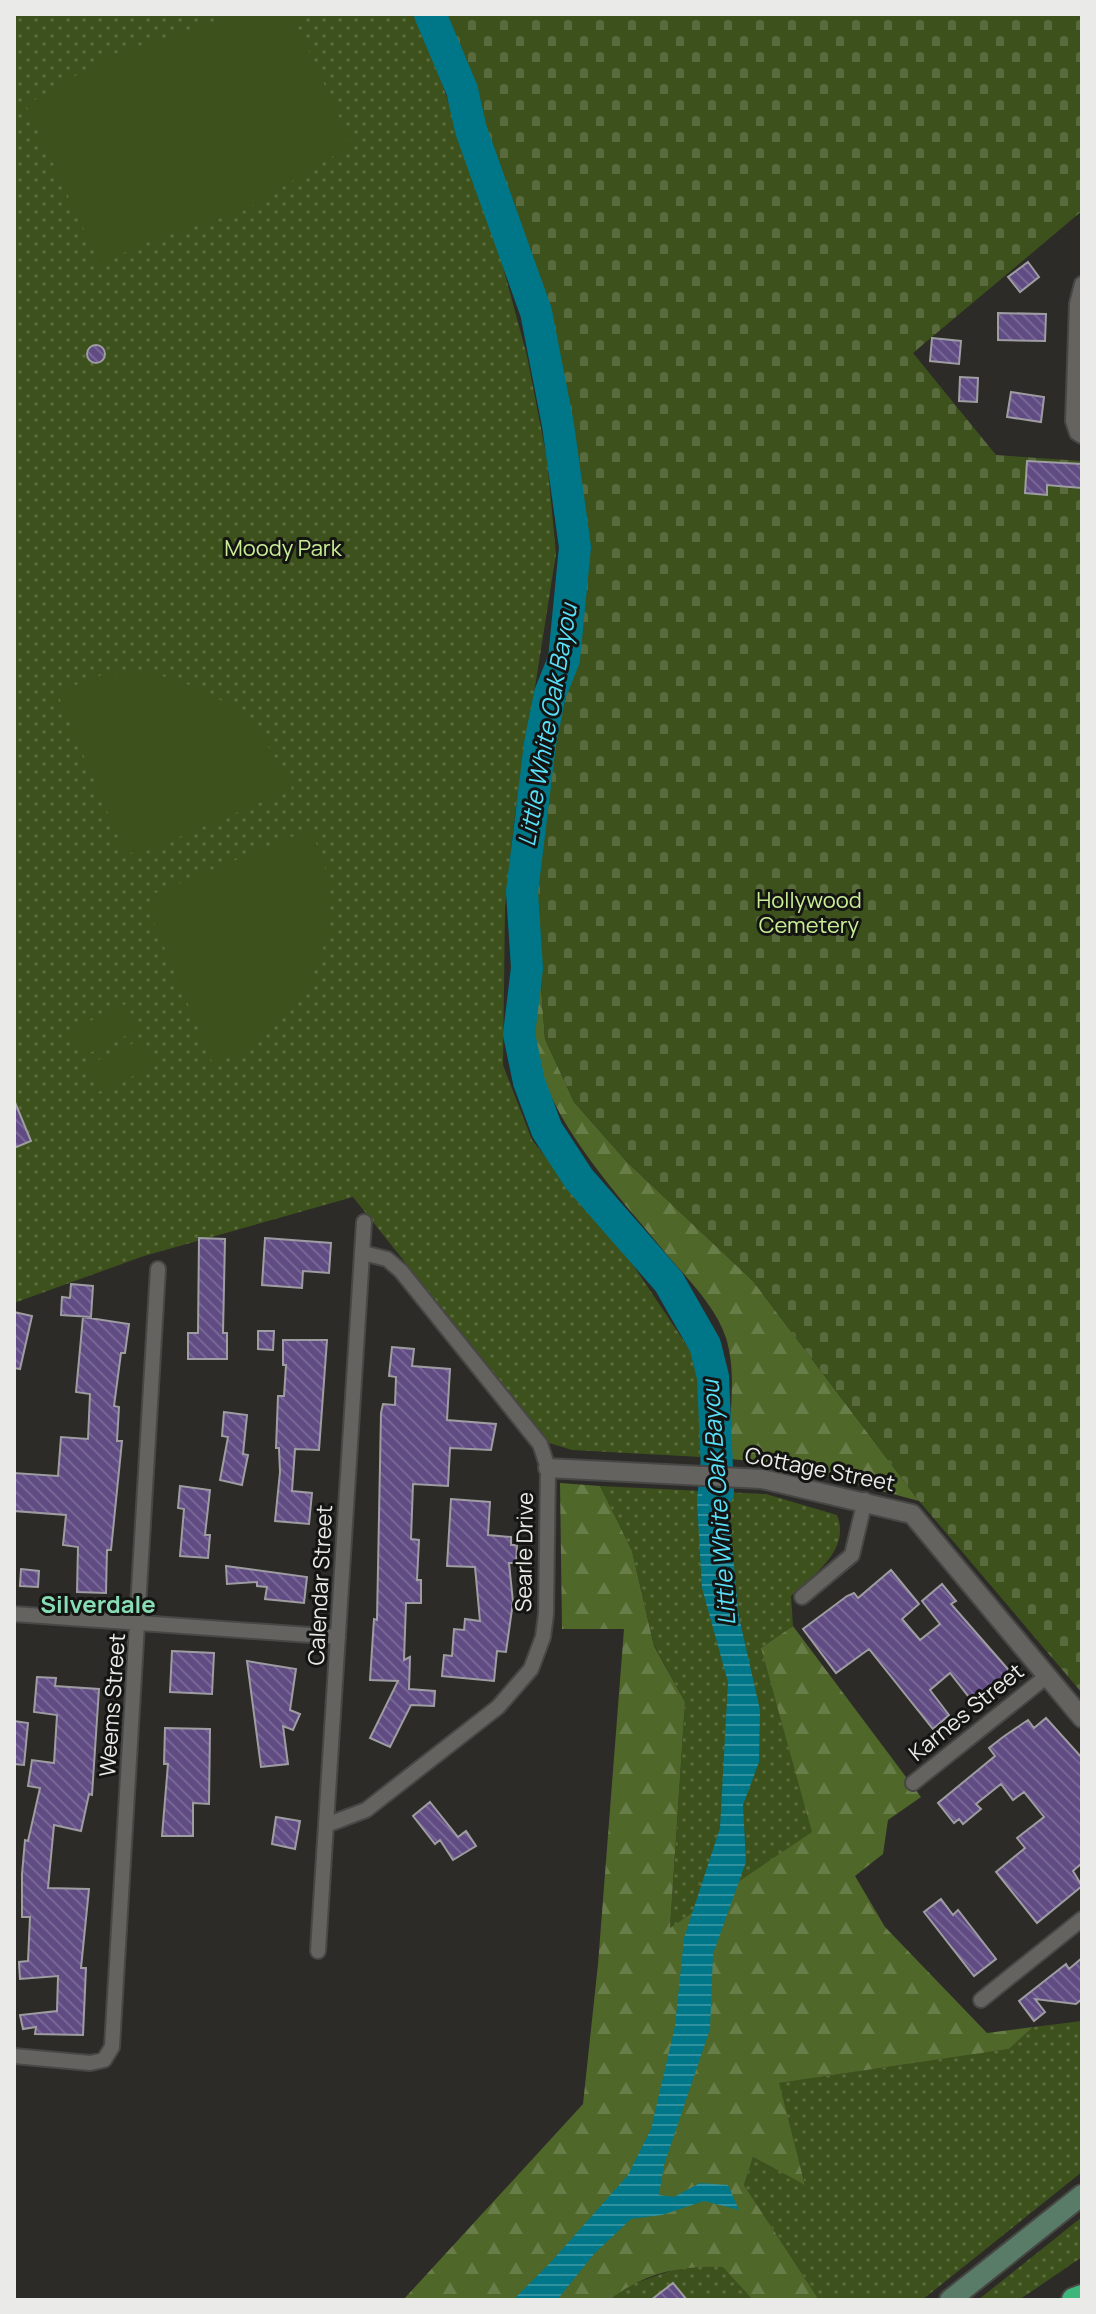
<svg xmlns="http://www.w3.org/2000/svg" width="1096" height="2314" viewBox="0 0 1096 2314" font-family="Manrope,sans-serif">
	<defs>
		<pattern id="grass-dots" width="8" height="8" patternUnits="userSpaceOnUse" patternTransform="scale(2)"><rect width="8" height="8" fill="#3d511c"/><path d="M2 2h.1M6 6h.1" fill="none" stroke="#596a3d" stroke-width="1.8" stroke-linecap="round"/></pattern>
		<pattern id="forest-firs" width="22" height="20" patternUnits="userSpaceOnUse" patternTransform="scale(2)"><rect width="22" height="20" fill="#50672a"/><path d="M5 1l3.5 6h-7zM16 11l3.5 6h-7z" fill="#697d49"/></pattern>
		<pattern id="cemetery-stones" width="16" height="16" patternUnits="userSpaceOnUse" patternTransform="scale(2)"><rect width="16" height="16" fill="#3d511c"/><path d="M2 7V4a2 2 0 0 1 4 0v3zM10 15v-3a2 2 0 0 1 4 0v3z" fill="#596a3d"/></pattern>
		<pattern id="water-rules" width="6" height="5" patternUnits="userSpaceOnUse" patternTransform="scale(2)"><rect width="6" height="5" fill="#078"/><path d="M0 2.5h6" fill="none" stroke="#32919e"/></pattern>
		<pattern id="building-back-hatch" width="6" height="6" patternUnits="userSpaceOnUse" patternTransform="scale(2)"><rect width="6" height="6" fill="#604c83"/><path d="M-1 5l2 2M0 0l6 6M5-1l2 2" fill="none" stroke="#776695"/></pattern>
	</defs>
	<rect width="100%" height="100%" fill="#2c2b28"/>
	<path fill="url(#grass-dots)" d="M14 14H419L502 263 527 356 547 459 556 554 515 814 505 908 503 1065 532 1140 633 1265 698 1362 701 1457 572 1450 549 1443 353 1197 144 1256 14 1303Z
		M600 1486 766 1494 837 1515C851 1550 814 1574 791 1596L793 1626 761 1648 813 1832 670 1929 685 1702 654 1645 632 1551Z
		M1082 2021V2172L922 2300H819L744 2185 753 2157 805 2184 778 2083 1009 2049 1033 2027Z
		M1082 2217V2257L1019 2300H978Z
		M687 2265 723 2266 753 2300H687L673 2283 651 2300H610L627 2286Z"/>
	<path fill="url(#forest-firs)" d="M534 895 545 1039 574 1102 627 1162 753 1281 919 1501 777 1463 729 1459C728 1419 738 1377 726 1338 715 1304 685 1277 663 1250 618 1195 560 1133 538 1064 522 1017 533 946 534 895Z
		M560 1483 600 1486 632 1551 654 1646 685 1702 670 1928 812 1832 761 1648 793 1626 921 1797 888 1820 883 1854 855 1876 885 1927 987 2033 1033 2027 1009 2049 779 2083 805 2185 753 2157 744 2185 819 2300H753L723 2267C682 2265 642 2273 610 2300H403L583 2104 598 1964 624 1629H562Z"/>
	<path fill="url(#cemetery-stones)" d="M443 14H1082V211L913 353 996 455 1082 461V1693L919 1501 753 1281 627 1162 574 1102 545 1039 534 895 553 752 576 655 591 547 574 437 552 340Z"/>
	<path fill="#3d511c" d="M240 14H292L352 145 243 211 149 241 100 264 26 105 111 55Z
		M151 673C229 694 257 717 292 789L137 855 123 849 57 692 102 675Z
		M311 829C316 844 324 860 327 876 339 941 308 1003 257 1042 244 1052 227 1057 213 1064L148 908 153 894Z
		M126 1004 138 1030 81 1057 69 1031Z
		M142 1039 155 1066 98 1092 86 1066Z"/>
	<path fill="url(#water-rules)" d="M702 1449 729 1450V1516L739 1617 760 1710 759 1762 743 1805 746 1862 713 1954 710 2029 664 2165 659 2195 674 2197 700 2183 728 2185 739 2210 704 2201 662 2215 631 2219 594 2254 557 2300H513L550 2263 628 2175 651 2129 675 2026 684 1938 720 1828 728 1682 702 1588 697 1501Z"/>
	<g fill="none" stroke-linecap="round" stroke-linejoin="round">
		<path stroke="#078" stroke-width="32" d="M430 14 462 90 471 130 536 312 558 425 575 547 564 659 550 694 540 744 522 892 527 968 519 1034 529 1082 547 1130 579 1179 669 1282 705 1345 713 1377 718 1492"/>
	</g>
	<path fill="url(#building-back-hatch)" stroke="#9e9da1" stroke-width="2" d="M1028 262 1039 277 1020 292 1008 277Z
		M998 313 1046 314 1045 341 998 340Z
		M932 338 961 341 959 364 930 361Z
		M87 354a9 9 0 1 1 18 0a9 9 0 1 1-18 0Z
		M960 377 978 378 977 402 959 401Z
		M1011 392 1044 397 1041 422 1007 417Z
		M1027 461 1082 464 1081 488 1047 485V495L1025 493Z
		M14 1100 31 1141 14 1148Z
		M199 1238 225 1239 223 1333H227V1359H188V1333H198Z
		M265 1238 331 1243 329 1273 303 1271 302 1288 262 1285Z
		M71 1284 93 1286 91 1317 61 1315 62 1297 70 1298Z
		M14 1312 32 1316 20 1369 14 1368Z
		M83 1317 129 1324 125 1353H121L114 1406 119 1407 117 1441H122L111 1550H107L106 1593 77 1592 78 1547 63 1545 66 1515 14 1511V1473L58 1476 61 1437 88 1439 90 1394 76 1392Z
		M258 1331H274L273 1350 258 1349Z
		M283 1340H327L319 1450 295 1449 292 1491 312 1493 309 1524 275 1521 280 1472 279 1448H276L278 1396H284L286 1365H283Z
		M392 1347 414 1349 412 1366 450 1369 447 1420 496 1424 491 1450 450 1448 448 1486 413 1484 411 1539 419 1540 417 1580H421V1603H406L404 1660 410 1657 409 1689 435 1691 434 1706 411 1705 390 1747 370 1738 398 1681 370 1680 374 1619 377 1620 381 1413 383 1404 395 1405 396 1377 389 1376Z
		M224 1412 247 1415 243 1454 248 1455 242 1485 220 1480 228 1437 222 1436Z
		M180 1486 210 1490 205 1535H210L208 1558 180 1556 184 1509 178 1508Z
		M451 1499 490 1502 488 1535 511 1537V1545H517L516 1563H509L513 1602 506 1652 497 1651 494 1681 442 1676 444 1655 452 1656 454 1629 464 1630 465 1619 480 1621 475 1567 447 1566Z
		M226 1566 307 1577 304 1603 265 1599 267 1587 257 1586V1582L227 1584Z
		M21 1569 39 1571 38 1587 20 1586Z
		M891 1570 919 1604 902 1619 920 1640 940 1624 922 1601 942 1584 956 1601 951 1604 1013 1675 976 1706 950 1673 930 1690 949 1715 933 1729 869 1649 836 1673 803 1629 847 1596 854 1593 858 1598Z
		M172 1651 214 1653 212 1694 170 1692Z
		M247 1661 296 1669 290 1710 300 1714 293 1730 283 1726 288 1764 261 1767Z
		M37 1677 56 1678 55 1686 99 1689 92 1795 89 1794 81 1831 54 1825 48 1888 89 1889 81 1968H86L83 2035 35 2034 36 2027 23 2029 20 2015 57 2011 58 1976 20 1979 19 1962 28 1961 30 1917H22V1874L25 1840 28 1841 40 1788 28 1786 32 1760 54 1763 57 1715 34 1712Z
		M1046 1718 1082 1758V1863L1073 1871 1082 1886 1037 1923 996 1872 1025 1848 1017 1838 1044 1817 1024 1792 1013 1800 1001 1784 976 1804 981 1809 963 1824 959 1819 954 1823 938 1803 995 1756 989 1748 1003 1737 1028 1720 1034 1728Z
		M14 1721 28 1723 24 1765 14 1764Z
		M165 1728 210 1729 209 1804 193 1803V1836H162L168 1764H164Z
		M430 1802 458 1837 466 1831 476 1846 453 1860 440 1840 435 1844 413 1816Z
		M276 1817 300 1821 295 1849 272 1844Z
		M941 1899 953 1915 958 1910 996 1959 974 1976 924 1912Z
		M1082 1958V1999L1076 2004 1035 1999 1045 2012 1034 2021 1019 2001 1066 1964 1069 1969Z
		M673 2283 687 2300H651Z"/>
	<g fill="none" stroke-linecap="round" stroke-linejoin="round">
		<g stroke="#474745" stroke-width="18">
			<path id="minor" d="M1082 284 1077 304 1073 421 1077 433 1082 436
				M802 1597 852 1555 865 1500
				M14 1614 338 1637
				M913 1783 1047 1676
				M329 1824 366 1810 498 1707 531 1669 543 1637 546 1614 548 1468 540 1444 401 1271 387 1259 363 1253
				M318 1951 364 1222
				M981 2000 1082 1919
				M14 2056 90 2063 104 2060 112 2047 158 1269"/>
		</g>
		<g stroke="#474745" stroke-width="22">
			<path id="tertiary" d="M548 1468 762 1479 912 1514 1082 1718"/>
		</g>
		<g stroke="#474745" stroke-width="24">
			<path id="secondary" d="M950 2300 1082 2195"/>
		</g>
		<g stroke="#474745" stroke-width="28">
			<path id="motorway" d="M1074 2300 1082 2297"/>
		</g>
		<use href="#minor" stroke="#64635f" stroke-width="14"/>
		<use href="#tertiary" stroke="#64635f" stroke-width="18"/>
		<use href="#secondary" stroke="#587c67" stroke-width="20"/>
		<use href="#motorway" stroke="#3cb67b" stroke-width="24"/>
	</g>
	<g text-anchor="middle" stroke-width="6" stroke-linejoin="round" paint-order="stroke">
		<g font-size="22" fill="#caee95" stroke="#141412">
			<text x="283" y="556">Moody Park</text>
			<text x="809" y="908">Hollywood<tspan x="809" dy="25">Cemetery</tspan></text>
		</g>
		<g font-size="22" fill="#eaeae8" stroke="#141412">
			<text transform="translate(820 1469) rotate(11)" y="8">Cottage Street</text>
			<text transform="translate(524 1552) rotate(-89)" y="8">Searle Drive</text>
			<text transform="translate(320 1585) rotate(-87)" y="8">Calendar Street</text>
			<text transform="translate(112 1705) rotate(-86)" y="8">Weems Street</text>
			<text transform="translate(966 1712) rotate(-39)" y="8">Karnes Street</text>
		</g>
		<g font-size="24" font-style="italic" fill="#5ae1fa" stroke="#141412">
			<text transform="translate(548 725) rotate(-80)" y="8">Little White Oak Bayou</text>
			<text transform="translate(719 1503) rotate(-94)" y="8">Little White Oak Bayou</text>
		</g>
		<g font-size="24" font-weight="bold" fill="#89ddb5" stroke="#141412">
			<text x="98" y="1613">Silverdale</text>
		</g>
	</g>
	<rect width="1096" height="2314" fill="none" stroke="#eaeae8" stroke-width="32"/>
</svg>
